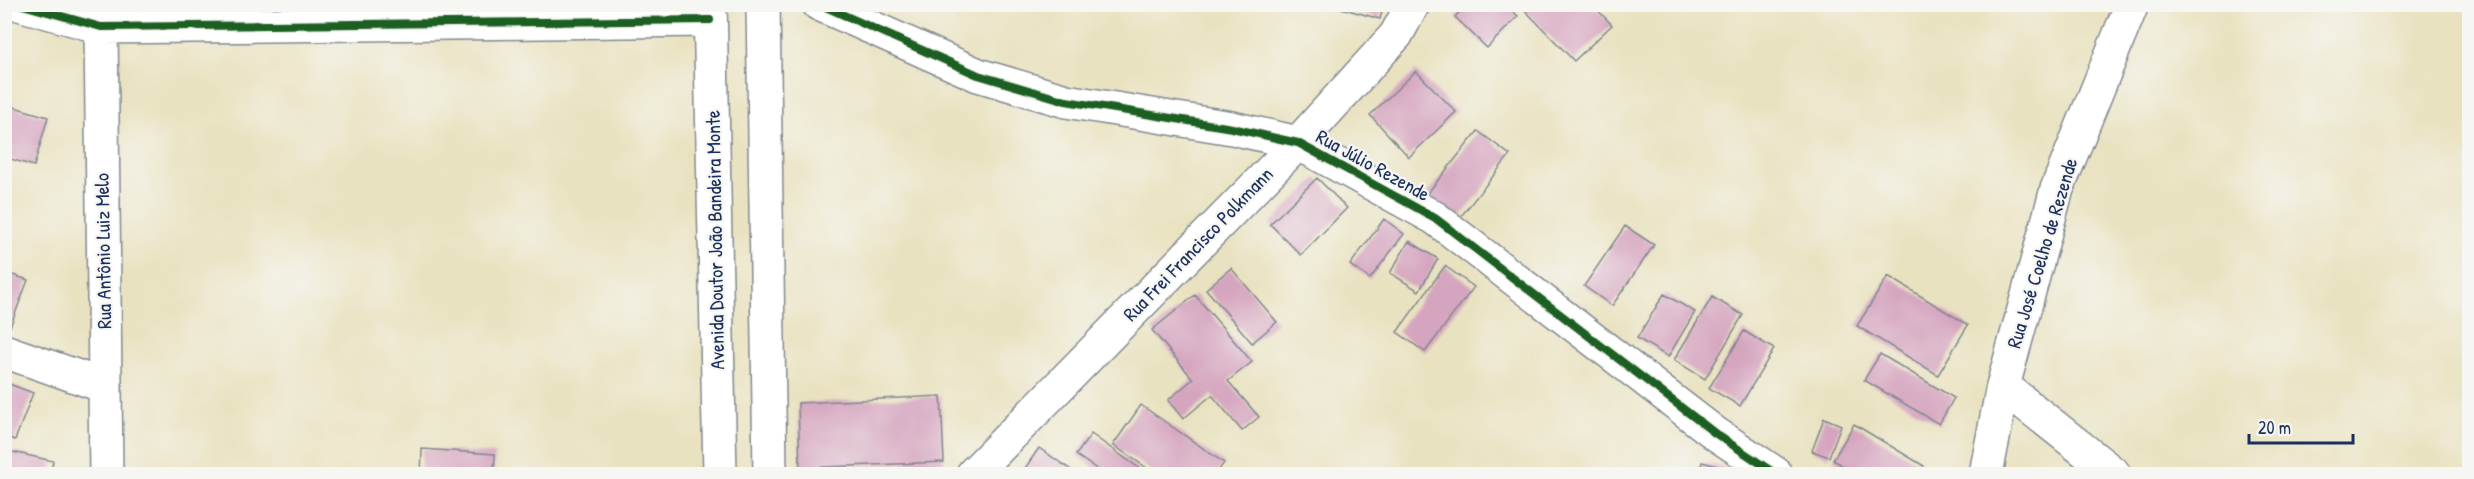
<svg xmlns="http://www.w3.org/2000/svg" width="2474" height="479" viewBox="0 0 2474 479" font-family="'Patrick Hand',sans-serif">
	<rect width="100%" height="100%" fill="#f6f6f2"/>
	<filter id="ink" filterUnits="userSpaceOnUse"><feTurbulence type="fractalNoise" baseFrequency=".0167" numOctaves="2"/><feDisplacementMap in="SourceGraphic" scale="12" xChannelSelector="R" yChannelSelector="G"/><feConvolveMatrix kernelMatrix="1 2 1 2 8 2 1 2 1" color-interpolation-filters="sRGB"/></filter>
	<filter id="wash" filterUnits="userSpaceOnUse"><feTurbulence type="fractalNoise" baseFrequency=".008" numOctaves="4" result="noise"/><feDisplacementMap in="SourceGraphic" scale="24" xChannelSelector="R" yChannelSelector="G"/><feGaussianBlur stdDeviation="1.35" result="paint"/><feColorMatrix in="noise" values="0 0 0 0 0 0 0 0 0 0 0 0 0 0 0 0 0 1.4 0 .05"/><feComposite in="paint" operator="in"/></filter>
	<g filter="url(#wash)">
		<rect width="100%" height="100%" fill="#e9e2c0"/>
		<g id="blocks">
			<path fill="#d5a5bf" d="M1327 4H1384L1380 19Z
				M1467 4H1505L1518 16 1487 48 1455 17Z
				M1519 4H1592L1612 25 1574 61Z
				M1416 71 1456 112 1409 157 1370 115Z
				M4 104 48 117 34 166 4 157Z
				M1478 131 1510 155 1458 220 1426 195Z
				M1317 178 1347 208 1301 255 1270 224Z
				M1384 219 1404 234 1370 279 1350 265Z
				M1625 226 1654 245 1612 306 1584 286Z
				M1409 241 1438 259 1419 291 1390 273Z
				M1445 266 1474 287 1425 352 1397 332Z
				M1231 268 1277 322 1252 343 1206 289Z
				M4 272 28 280 10 327 4 325Z
				M1888 276 1968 325 1938 375 1857 326Z
				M1664 294 1695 312 1668 357 1637 338Z
				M1195 295 1252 362 1228 381 1259 417 1242 431 1212 395 1183 419 1168 400 1193 379 1152 330Z
				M1712 297 1743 315 1705 379 1674 360Z
				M1744 331 1774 349 1740 406 1709 388Z
				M1880 354 1954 398 1939 424 1864 380Z
				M4 382 33 393 15 440 4 436Z
				M941 396 944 462 800 468 798 403Z
				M1141 405 1224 463 1216 474H1156L1113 445Z
				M1824 418 1841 425 1829 457 1812 451Z
				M1854 424 1924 466 1919 474H1857L1833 460Z
				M1091 434 1139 468 1135 474H1104L1076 455Z
				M1039 448 1077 474H1021Z
				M422 449 495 454 494 474H421Z
				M4 450 53 461 50 474H4Z
				M1702 462 1730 469 1728 474H1699Z"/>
		</g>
	</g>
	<g filter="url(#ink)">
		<use href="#blocks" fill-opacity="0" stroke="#82888f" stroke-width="1.5"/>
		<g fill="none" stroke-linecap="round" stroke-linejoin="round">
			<g stroke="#82888f" stroke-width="36">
				<path id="minor" d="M19 4 101 27 710 20
					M819 4 978 75 1066 101 1232 128 1298 143 1435 218 1716 434 1776 474
					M101 27 106 474
					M4 351 104 386
					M2003 386 2114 474
					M973 474 1298 143 1396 35 1413 4
					M1986 474 2003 386 2057 189 2132 4"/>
			</g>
			<g stroke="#82888f" stroke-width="36">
				<path id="primary" d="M710 4 720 474
					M763 4 770 474"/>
			</g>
			<use href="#minor" stroke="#fff" stroke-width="33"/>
			<use href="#primary" stroke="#fff" stroke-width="33"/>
			<g stroke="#f6f6f2" stroke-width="11">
				<path id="cycleway" d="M19 4 101 27 710 20
					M819 4 978 75 1066 101 1232 128 1298 143 1435 218 1716 434 1776 474"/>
			</g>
			<use href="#cycleway" stroke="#1b5e20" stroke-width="8"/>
		</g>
	</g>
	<g text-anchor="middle" stroke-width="4.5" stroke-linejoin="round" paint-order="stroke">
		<g font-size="20" fill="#1b2f5e" stroke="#f6f6f2">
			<text transform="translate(1373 165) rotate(29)" y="7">Rua Júlio Rezende</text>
			<text transform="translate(715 240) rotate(-91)" y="7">Avenida Doutor João Bandeira Monte</text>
			<text transform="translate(1198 244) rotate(-46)" y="7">Rua Frei Francisco Polkmann</text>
			<text transform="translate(103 251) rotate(-91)" y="7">Rua Antônio Luiz Melo</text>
			<text transform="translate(2042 253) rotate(-73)" y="7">Rua José Coelho de Rezende</text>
		</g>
	</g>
	<rect width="2474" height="479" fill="none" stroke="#f6f6f2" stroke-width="24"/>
	<path d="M2249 434v9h104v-9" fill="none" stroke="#1b2f5e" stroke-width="3"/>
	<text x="2258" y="434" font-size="18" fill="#1b2f5e" stroke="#f6f6f2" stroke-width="4.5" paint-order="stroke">20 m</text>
</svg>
